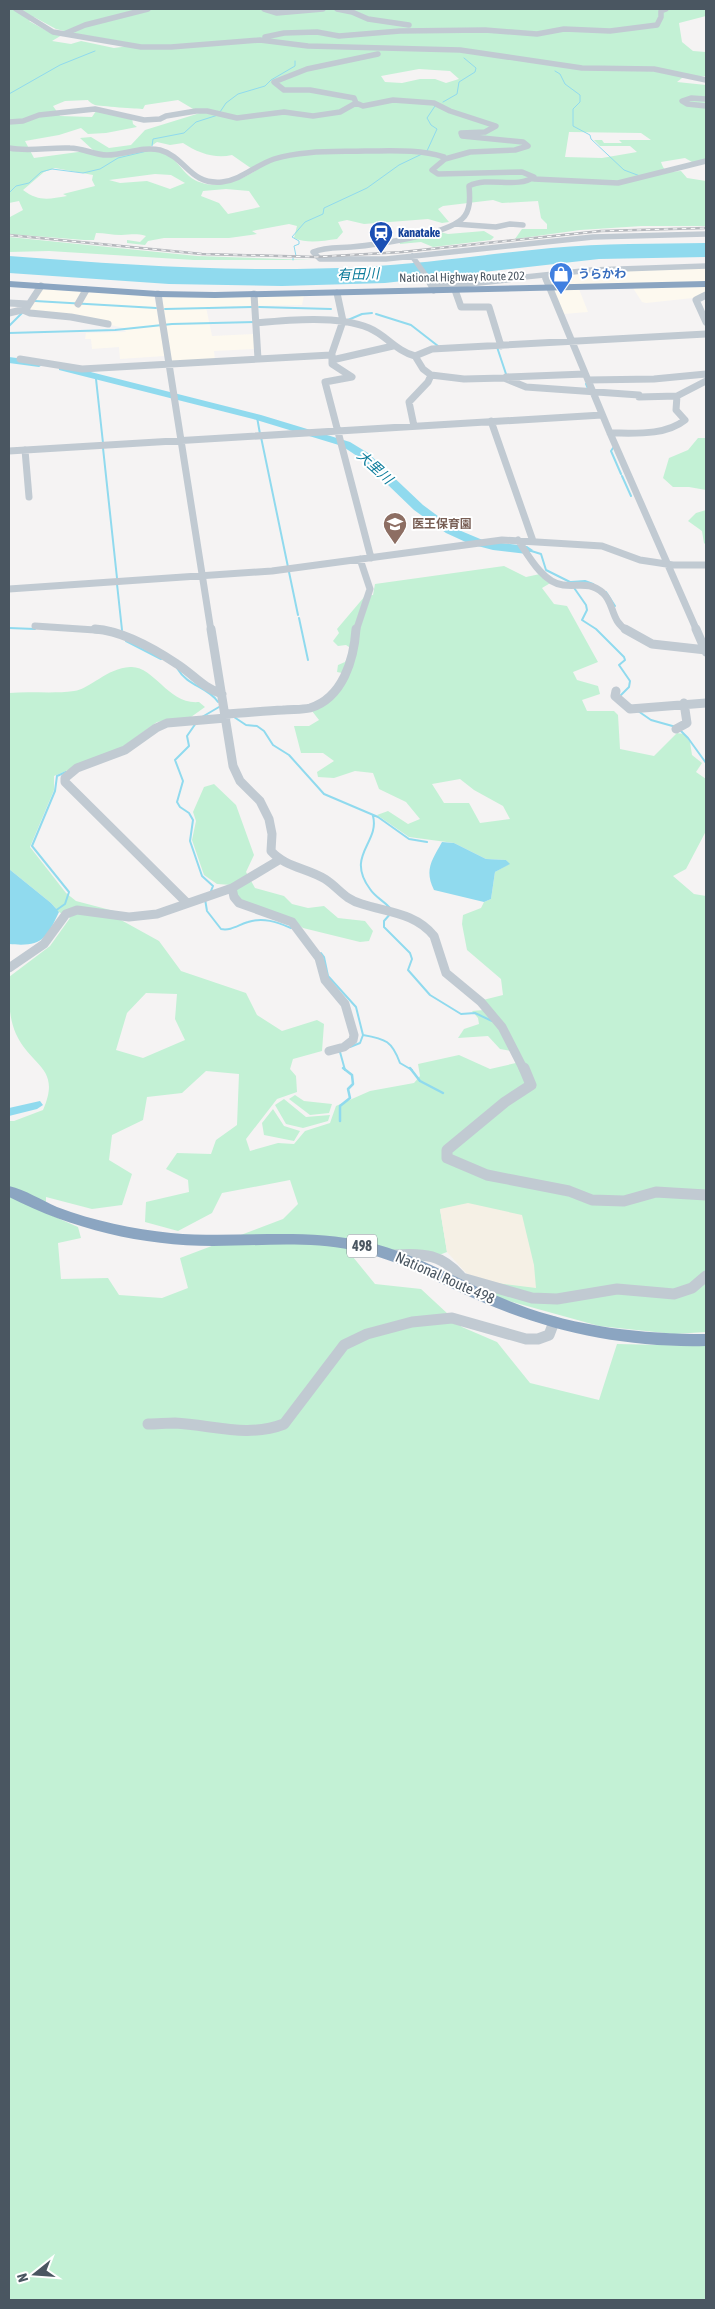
<svg xmlns="http://www.w3.org/2000/svg" width="715" height="2309" viewBox="0 0 715 2309" font-family="'Asap Condensed','Noto Sans JP',sans-serif">
	<rect width="100%" height="100%" fill="#f5f3f3"/>
	<path fill="#fdf9ef" d="M706 268V282L550 286 547 276 589 272Z
		M706 285V294L693 298 646 303 642 302 633 288Z
		M42 289 154 296 165 356 120 359 119 347 92 349 91 339H85L86 333 126 332 124 328 73 316 29 311Z
		M552 289H579L588 312 563 314Z
		M304 295 302 305 206 307 212 336 254 334V349L214 351 215 360 170 363 163 310V297Z"/>
	<path fill="#c3f1d5" fill-rule="evenodd" d="M9 9H706V16L679 23 682 42 693 51 706 52V76L682 78 677 82 706 85V162H692L685 158 661 162C665 174 669 172 681 171L687 178 706 181V226H642L580 230 515 239 522 229H547V224L541 218 538 201 502 203 493 200 443 206 438 209 449 222 442 223 428 219 364 224 347 220 338 222 343 232 337 239C322 241 308 244 294 238L297 226 289 224 252 231 257 234 229 238H164L148 241 145 245 127 243V240L140 242 146 236C135 233 131 235 121 235 112 235 105 233 96 233L94 240H84L9 234V215L10 217 23 210 19 201 9 203ZM34 17 56 29 72 33 130 43 129 46 114 48 81 41 71 44 52 41 62 35 47 31 29 21ZM419 69 450 71 459 79 446 83 435 79H420L402 83 385 82 381 76ZM88 100C88 101 94 105 95 105 98 106 140 109 143 109L145 105 178 100 200 113 145 130 131 145 109 148 91 137 80 138 93 150 34 158 25 141 59 135 81 128 88 134 106 133 137 127 133 124 132 118 96 111 92 117 60 116 53 106 65 101ZM569 132 641 133 651 140H619L622 143H604L602 140H594L600 146H630L637 152 602 158 565 157ZM157 142 170 145 183 143C198 153 215 159 232 155L255 171C236 183 208 192 189 176 181 169 175 158 166 154 160 151 153 151 147 149ZM55 168 93 175 92 180 95 186 63 194 67 196C49 199 39 202 23 190L44 172ZM155 174 171 175 185 183 170 189 147 181 120 183 109 180ZM226 189 249 191 260 207 228 214 219 203 201 196 203 191Z
		M484 231 494 237 491 240 433 247 421 242 400 244 399 241 440 232 448 234Z
		M9 237 197 256 312 260H194L49 251 9 252Z
		M698 438H706V490L689 487H673L663 478 669 458 688 450Z
		M706 510V545L704 543 702 531 688 521 696 513Z
		M504 566 526 577 540 574 552 582 542 588 554 604 567 606 598 662 573 672 577 680 598 686 600 694 582 700 587 711H614L618 715 620 749 654 756 677 733 684 734 690 742 692 755 702 763 696 772 706 779V831L686 869 673 876 694 894 706 896V1332L674 1334 599 1326 491 1296 488 1282 440 1209 447 1252 423 1261 367 1242 353 1257 375 1284 421 1289 462 1327 497 1342 530 1383 599 1400 617 1344 706 1346V2300H9V1121H14L43 1110C62 1067 31 1067 16 1034 8 1016 9 997 9 977L50 946 70 918 59 912 51 903 9 869V693C30 691 53 694 74 691 90 689 107 668 130 667 154 665 168 705 199 702L205 707 191 717 157 722 121 748 54 776V790L30 847 66 893 76 901 114 911 121 920 159 941 181 971 246 993 257 1015 282 1031 317 1020 324 1024 322 1051 293 1059 290 1069 296 1076 297 1092 277 1099 246 1139 250 1151 278 1143 294 1144 305 1131 330 1123 336 1106 370 1091 414 1083 420 1076 418 1064 459 1055 490 1069 516 1063 511 1051 500 1049 488 1036 458 1038 464 1029 479 1024 478 1018 472 1011 484 1010 483 1000 503 995 501 979 467 950 462 924 463 915 481 908 484 902 491 899 495 872 509 864 506 860 486 859 454 843 409 837 377 815 388 811 408 824 420 819 406 802 379 789 373 773 355 771 334 778 318 777 317 772 334 761 323 753H301L294 726H309L319 720 312 711 333 690 342 673 337 672 338 665 345 662 352 649 346 645 338 646 333 641 339 633 337 629 365 596 373 595 375 584ZM460 779 474 790 503 806 510 819 480 823 469 803H444L432 784ZM146 993 177 994 175 1019 185 1040 143 1058 116 1050 127 1013ZM206 1071 239 1074 237 1125 216 1140 211 1154 177 1153 166 1169 188 1180 189 1192 146 1202 145 1222 178 1231 212 1213 222 1193 290 1180 298 1204 283 1219 180 1258 188 1288 162 1298 119 1295 108 1278 61 1279 58 1243 81 1238 78 1227 46 1213V1197L92 1209 122 1205 132 1174 109 1160 112 1135 143 1120 147 1097 182 1093Z
		M214 784 236 805 254 855 246 872 255 888 284 896 292 904 308 908 324 906 338 918 365 921 373 931 369 941 360 942 303 928 294 921 252 908 235 896 232 885 217 884 204 875 192 840 196 821 193 812 204 787Z
		M295 1095 304 1101 332 1104 329 1113 310 1115 289 1099Z
		M284 1099 306 1117 330 1115 328 1121 303 1128 286 1124 275 1105Z
		M273 1109 284 1126 300 1131 294 1141 264 1135 262 1123Z"/>
	<path fill="#f5f0e5" d="M468 1203 522 1215 534 1265 536 1288 488 1282 466 1273 447 1252 440 1209Z"/>
	<path fill="#90daee" d="M706 243V257L599 259 385 283 282 286 169 284 9 273V256C125 265 243 273 360 267 424 264 487 254 551 248 603 243 655 244 706 243Z
		M442 842 454 843 486 859 506 860 510 864 495 872 491 899 484 902 434 890C424 870 432 860 442 842Z
		M9 869 51 903 59 912C46 940 41 947 9 944Z
		M40 1101 43 1105 37 1109 9 1116V1108Z"/>
	<g fill="none" stroke-linecap="round" stroke-linejoin="round">
		<path stroke="#90daee" stroke-width="1" d="M555 71 560 74 565 84 580 95V102L573 109V126L590 135 591 139 624 170 640 176
			M9 94 60 65 95 51
			M443 102 457 94 459 82 475 72 476 68 464 58
			M152 146 153 139 184 133 196 122 218 115 226 103 238 94 265 86 271 80 295 66V61
			M427 151 437 129 431 125 427 118 435 106
			M9 193 16 186 29 183 41 172 52 169 83 173 100 169 118 158 147 151
			M296 256 294 246 299 244V241L292 237 305 222 323 214 324 208 367 188 399 165 422 154
			M293 258V260"/>
		<path stroke="#90daee" stroke-width="2" d="M35 301 156 308
			M259 307 331 309
			M165 309 252 307
			M376 314 411 325 438 346
			M348 320 362 314 372 313
			M9 326 22 313
			M9 333 115 330 172 324 255 322
			M497 347 506 374
			M98 376 96 379 103 443
			M586 384 588 389
			M257 417 260 434
			M261 437 288 567
			M103 448 117 578
			M613 448 611 451 621 474
			M622 476 631 496
			M528 550 541 554 546 570 570 582 586 605 587 610 582 620 596 629 624 657 625 660 619 665 630 681 629 687 620 696
			M289 572 298 615
			M571 582 585 581 593 584
			M117 584 122 630
			M606 592 615 606
			M299 618 308 660
			M9 628 35 629
			M126 641 161 659
			M177 668C188 687 207 686 218 702
			M638 711 651 720 676 727
			M202 717 219 707
			M234 717 246 725 257 726 264 731 273 745 289 755 324 794 378 817 409 839 427 842
			M196 723 187 736 189 746 175 760 183 781 177 802 180 807 189 813 193 820 190 841 202 876 213 886 211 891
			M680 730 688 738 706 763
			M373 816C380 843 345 855 370 889 375 897 384 901 390 908
			M205 899 207 911 221 929C231 931 238 925 248 922 263 917 277 922 291 928
			M55 911 65 904 69 892 32 846 55 791 57 776 66 772
			M391 913 384 921V927L410 953 412 959 408 970 430 995 461 1014 475 1013 492 1021
			M321 953 324 957 328 976 356 1007 363 1035C386 1039 392 1041 400 1063L412 1070
			M350 1047 360 1043 363 1035
			M340 1052 345 1070"/>
		<path stroke="#90daee" stroke-width="2.5" d="M410 1068 420 1081 443 1093
			M340 1121V1106L350 1098 348 1089 353 1084 352 1075 343 1068"/>
		<path fill="#90daee" fill-rule="evenodd" d="M9 357 39 361 44 364 39 367 9 363Z
			M63 365 261 415 350 442 368 453 423 505 454 528 485 541 527 546 533 550 527 554 493 550 470 544 446 533 414 510 360 458 342 446 253 419 59 370V366Z"/>
		<path stroke="#c1cad2" stroke-width="5.5" d="M16 9 53 32 141 47H171L260 40 308 46 460 50 582 68 654 69 706 80
			M264 9 277 13 323 9
			M337 9 352 12 368 19 409 25
			M64 34 85 25 148 9
			M265 37 284 33 317 32 339 36 400 31 485 30 537 34 564 29 610 31 657 25 661 17V11L666 9
			M706 99 691 98 682 101 687 104 706 106
			M356 103 354 98 310 90H284L274 82 307 69 378 54
			M9 122 23 121 39 115 95 109 144 120 160 119 166 116 196 111H207L237 118 284 112 313 116 340 112 356 103 363 106 393 100 434 103 450 111 496 126 485 132 461 133 462 136 523 142 528 146 515 150 470 152 445 159
			M9 148C30 152 49 147 70 148 83 148 94 155 107 155 125 155 142 146 160 150 186 157 189 185 222 182 241 180 256 165 274 159 303 150 334 152 365 151 392 151 418 149 444 157L445 159 432 170 438 174 522 172 534 177C517 189 489 176 469 186 470 197 471 211 462 219 445 235 375 245 351 247 338 248 325 247 313 252L320 259H386L593 237 706 234
			M534 179 618 183 706 161
			M455 224 496 227 510 224 523 225
			M412 256 429 280
			M544 275 546 280
			M497 280 592 270 706 266"/>
		<path stroke="#c1cad2" stroke-width="7" d="M428 279 434 290
			M546 279 610 433 697 631
			M434 287 509 279
			M455 290 461 307H489L501 346
			M337 293 343 321 332 353V364L352 377 325 382 371 558
			M158 294 211 631
			M254 294 258 359
			M706 295 696 300 706 322
			M9 303 28 304
			M78 304 86 290
			M23 310 30 313 71 317 108 324
			M9 313 26 309 41 286
			M256 323C288 320 338 315 369 328 386 335 396 351 415 356L432 349 706 334
			M415 356 423 369 431 375 464 379 504 378 526 387 639 395V397L677 396
			M20 359 82 369 331 355
			M332 360 393 346
			M506 377 585 374
			M588 380 654 379 706 374
			M491 421 533 541
			M414 426 409 402 428 382 431 375
			M610 433C634 433 665 436 685 420L676 410 677 396 706 381
			M25 450 29 497
			M9 451 602 415
			M518 540C528 555 543 583 563 585 579 587 589 581 603 593 615 604 610 621 628 631
			M9 589 272 571 502 540 602 546 640 560 673 565H706
			M35 626 110 631
			M356 631 370 589 360 559"/>
		<path stroke="#c1cad2" stroke-width="9" d="M95 629C123 631 153 648 177 664 193 674 203 688 222 694
			M211 629 233 766 240 781 260 801 269 819 272 834 271 851C285 867 307 868 325 879 339 888 344 899 362 904 387 912 416 913 434 936L446 973 481 1002 502 1027 524 1070
			M625 629 652 644 706 650
			M696 629 706 652
			M616 691 615 696 630 709 706 703
			M225 714C244 713 264 711 283 710 292 709 302 710 310 708 343 698 354 659 356 629
			M676 729 687 723 684 703
			M232 888 234 897 239 903 292 922 319 958 325 980 345 1004 354 1035 353 1040 344 1047 329 1051
			M187 903 65 782V778L77 768 125 750 156 728 167 723 226 718
			M9 968 44 944 66 914 77 910 129 917 157 914 232 888 279 860"/>
		<path stroke="#c1cad2" stroke-width="11" d="M524 1068 531 1085 505 1102 447 1150V1158L487 1175 569 1191 592 1200 624 1201 656 1192 706 1195
			M394 1255C424 1253 442 1254 462 1278L460 1282
			M462 1278 532 1298 557 1299 617 1289 674 1294 692 1288 706 1276
			M148 1424C157 1424 166 1423 175 1423 213 1425 248 1438 284 1424L344 1345 367 1334 412 1322 452 1318 526 1339H538L549 1335 554 1322"/>
		<path fill="#8ba5c1" fill-rule="evenodd" d="M9 281 158 291 215 292 706 281V287L215 298 158 297 9 287Z
			M9 1186C26 1190 41 1200 57 1207 94 1221 133 1229 171 1233 237 1239 302 1227 367 1242 420 1254 466 1285 517 1304 577 1327 642 1334 706 1334V1346C629 1348 553 1333 482 1302 439 1284 399 1259 352 1250 306 1241 259 1246 213 1246 142 1246 72 1229 9 1197Z"/>
		<g stroke="#b5b8bd" stroke-width="2.5">
			<path id="rail" d="M9 235 202 254 316 257 402 252 601 231 706 228"/>
		</g>
		<use href="#rail" stroke="#fff" stroke-width="1" stroke-dasharray="4.5" stroke-linecap="butt"/>
	</g>
	<defs>
		<g id="station-pin" transform="scale(1.25)"><path d="M0 17L-7.5 6A9.5 9.5 0 1 1 7.5 6Z" fill="#1a4fb4" stroke="#fff"/><path d="M-3-6H3Q5-6 5-4V2Q5 4 3 4L4.5 6H3L1.5 4h-3L-3 6H-4.5L-3 4Q-5 4-5 2V-4Q-5-6-3-6ZM-3.5-4v3h7v-3ZM-3.5 1v1.5H-2V1ZM2 1v1.5H3.5V1Z" fill="#fff"/></g>
		<g id="shop-pin" transform="scale(1.25)"><path d="M0 17L-7.5 6A9.5 9.5 0 1 1 7.5 6Z" fill="#3f7fe0" stroke="#fff"/><path d="M-5-2.5h2.3a2.7 3.5 0 0 1 5.4 0H5L5.5 6h-11ZM-1.5-2.5h3a1.5 2.3 0 0 0-3 0Z" fill="#fff"/></g>
		<g id="school-pin" transform="scale(1.25)"><path d="M0 17L-7.5 6A9.5 9.5 0 1 1 7.5 6Z" fill="#8d6e63" stroke="#fff"/><path d="M0-5L7-2L0 1L-7-2ZM-4 1L0 2.5L4 1V4Q0 6-4 4Z" fill="#fff"/></g>
	</defs>
	<g fill-rule="evenodd">
		<use href="#station-pin" x="381" y="233"/>
		<use href="#shop-pin" x="561" y="274"/>
		<use href="#school-pin" x="395" y="524"/>
	</g>
	<g text-anchor="middle" stroke-width="4" stroke-linejoin="round" paint-order="stroke">
		<g font-size="12" font-weight="bold" fill="#164399" stroke="#fff" text-anchor="start">
			<text x="398" y="237">Kanatake</text>
		</g>
		<g font-size="12" font-weight="bold" fill="#366cbe" stroke="#fff" text-anchor="start">
			<text x="578" y="278">うらかわ</text>
		</g>
		<g font-size="12" fill="#4a5661" stroke="#fff">
			<text transform="translate(462 277) rotate(-1)" y="4">National Highway Route 202</text>
		</g>
		<g font-size="12" font-weight="bold" fill="#785e54" stroke="#fff" text-anchor="start">
			<text x="412" y="528">医王保育園</text>
		</g>
		<g font-size="14" font-style="italic" fill="#0c7c9b" stroke="#fff">
			<text transform="translate(358 274) rotate(-2)" y="5">有田川</text>
			<text transform="translate(375 467) rotate(42)" y="5">大里川</text>
		</g>
		<rect fill="#fff" stroke="#808990" stroke-width="1" x="347" y="1234.5" width="30" height="23" rx="4"/>
		<g font-size="14" font-weight="bold" fill="#4a5661">
			<text x="362" y="1251">498</text>
		</g>
		<g font-size="15" fill="#4a5661" stroke="#fff">
			<text transform="translate(445 1278) rotate(24)" y="5">National Route 498</text>
		</g>
	</g>
	<rect width="715" height="2309" fill="none" stroke="#4a5661" stroke-width="20"/>
	<g transform="translate(35 2274) rotate(253)" stroke="#ffffff" stroke-width="4" paint-order="stroke">
	<path d="M0-4L9 19L0 12L-9 19Z" fill="#4a5661"/>
	<text y="-8" font-size="14" font-weight="bold" text-anchor="middle" fill="#4a5661">N</text>
	</g>
</svg>
